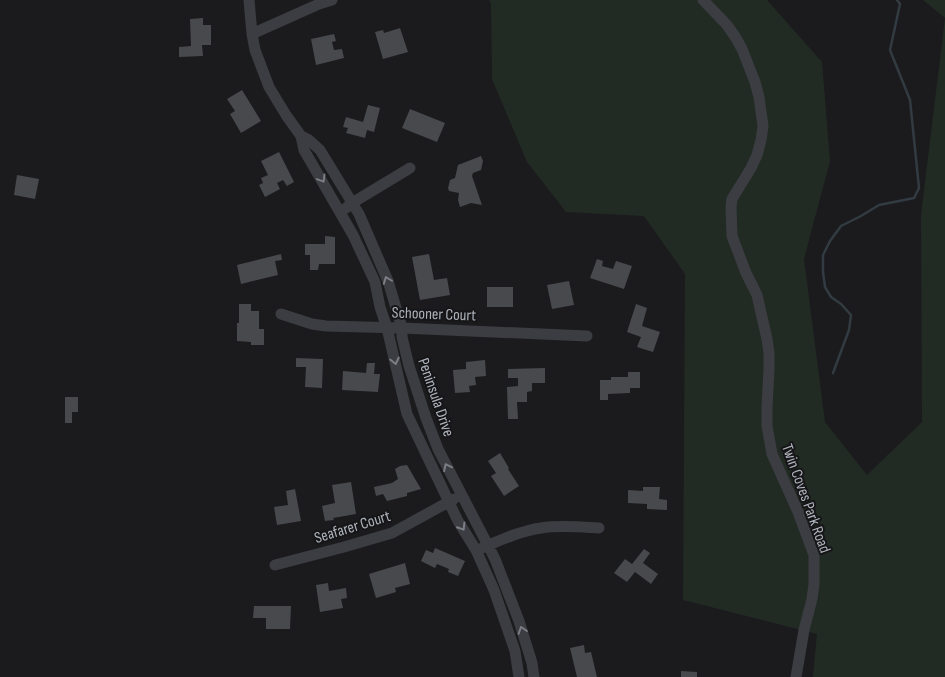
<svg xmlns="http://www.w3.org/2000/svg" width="945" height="677" viewBox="0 0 945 677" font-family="'Sofia Sans Condensed',sans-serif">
	<rect width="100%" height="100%" fill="#1b1b1d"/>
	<path fill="#222b23" d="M489 0H767L822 62 830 161 804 259 825 422 867 475 922 422 921 215 945 18 923 0H945V677H813L817 634 683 600 685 274 644 216 566 212 527 162 492 79 491 4Z"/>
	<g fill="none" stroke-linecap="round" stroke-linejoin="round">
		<path stroke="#313b41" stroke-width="2.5" d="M833 373 849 330 851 315 841 304 831 297 825 287 823 272V255L830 241 841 226 861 216 879 205 914 198 919 188 910 100 890 50 900 4 897 0"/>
	</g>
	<path fill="#48494d" d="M203 18V25H211V45H202L203 56 179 57V47L191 46 190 19Z
		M400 28 408 52 383 59 375 32 383 30 384 33Z
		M334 34 336 41 332 42 334 50 342 49 344 58 316 65 311 39Z
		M242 90 261 121 241 133 230 114 235 111 227 99Z
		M368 105 380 108 374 132 367 130 365 138 346 133 348 128 343 127 346 117 363 122Z
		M410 109 445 123 437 142 402 128Z
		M279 152 294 182 287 186 283 180 277 183 280 189 265 197 259 185 263 183 261 178 268 175 261 161Z
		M481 156 483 161 481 170 473 173 472 176 482 205 471 203 460 207 458 200 459 193 449 191 448 188 450 180 455 178 458 165Z
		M17 175 39 179 35 199 14 195Z
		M325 236 335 237V264H319L318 270H310V255H305V244H325Z
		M281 254 282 260 275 261 278 275 241 284 237 265Z
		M429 254 434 280 447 278 450 295 420 300 412 257Z
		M597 259 603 261 602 266 613 269 616 261 632 266 624 289 590 278Z
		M569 281 574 305 552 309 547 285Z
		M487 287H513V307H487Z
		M239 304H251V311H259V329H264V345H251V342L237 341V323H239Z
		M636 304 647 308 642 326 660 332 653 352 637 347 641 337 627 332Z
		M296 358 323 359 322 388 305 387 306 367H296Z
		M485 360 486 376 475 377 476 385 469 386 470 392 455 393 453 370 466 369V362Z
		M367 363H375L374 374H380L378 392 342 390 343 371 366 373Z
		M545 368V383H532V391L527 392V402H517L518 419H508L507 387 518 386V378H508V369Z
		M628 372H640V388H630V393L608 394V400H600V380H611V377H628Z
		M65 397H78V412H72V423H65Z
		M500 453 509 468 508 469 519 486 504 496 491 476 496 473 488 461Z
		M407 465 421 489 407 493V496L387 501 383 494 376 496 374 487 392 483 398 479 395 469 400 466Z
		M351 482 356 514 333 518 334 520 325 521 322 506 335 503 332 485Z
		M643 487H660L659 499 667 500V510L647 509V504L628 503V490L643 491Z
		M295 489 301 521 277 525 274 507 288 505 286 491Z
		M435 548 465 561 458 576 448 572 449 569 437 564 435 568 421 561 426 550 433 553Z
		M644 549 650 553 643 563 658 574 651 584 635 572 627 582 614 573 625 559 632 564Z
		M405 563 410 584 395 588 396 592 376 598 369 574Z
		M328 583 329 591 346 588 347 598 341 599 343 608 320 612 316 585Z
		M254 606H291L290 629H266V618H253Z
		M584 645 585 653 591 652 597 677H577L570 648Z
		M681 671 697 672V677H681Z"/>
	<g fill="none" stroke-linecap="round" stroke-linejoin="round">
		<path stroke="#3c3d42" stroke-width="11" d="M249 0 252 34 255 50 269 87 286 115 301 136 304 150 353 235 375 282 380 307 387 328 407 414 458 521 476 550 494 590 515 651 519 677
			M703 0 727 25 736 38 742 49 755 82 759 97 763 126 761 140 757 155 751 168 732 199 731 207 732 236 746 273 757 295 767 339 769 353V369L767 407V426L772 454 798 512 814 555V584L812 599 804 630 796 677
			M252 34 319 4 332 0
			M301 136 309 140 320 150 359 214 388 281 402 328V337L409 366 426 418 438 449 495 559 519 621 532 663 534 677
			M346 208 352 203 410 168
			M281 314 312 324 326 326 402 328 587 336
			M482 548C501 540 520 531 541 528 560 525 580 527 599 528
			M275 565 344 547 392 533 454 499"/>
	</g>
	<defs><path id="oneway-chevron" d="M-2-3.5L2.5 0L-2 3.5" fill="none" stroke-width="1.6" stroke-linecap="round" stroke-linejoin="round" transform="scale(1.25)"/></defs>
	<g stroke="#7b7e85">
		<use href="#oneway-chevron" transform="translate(322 179) rotate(59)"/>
		<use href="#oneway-chevron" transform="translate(387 280) rotate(-111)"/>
		<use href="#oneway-chevron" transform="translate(395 361) rotate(77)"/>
		<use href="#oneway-chevron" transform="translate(447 467) rotate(-116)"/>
		<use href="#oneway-chevron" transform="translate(462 527) rotate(58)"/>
		<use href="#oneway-chevron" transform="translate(522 630) rotate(-108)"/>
	</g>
	<g text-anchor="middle" stroke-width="4" stroke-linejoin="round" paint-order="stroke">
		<g font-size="16" fill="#aeb3bc" stroke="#161618">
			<text transform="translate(434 313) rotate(2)" y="6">Schooner Court</text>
			<text transform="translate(437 397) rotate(71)" y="6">Peninsula Drive</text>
			<text transform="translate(807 498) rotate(70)" y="6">Twin Coves Park Road</text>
			<text transform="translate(352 526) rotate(-17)" y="6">Seafarer Court</text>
		</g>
	</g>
</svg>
